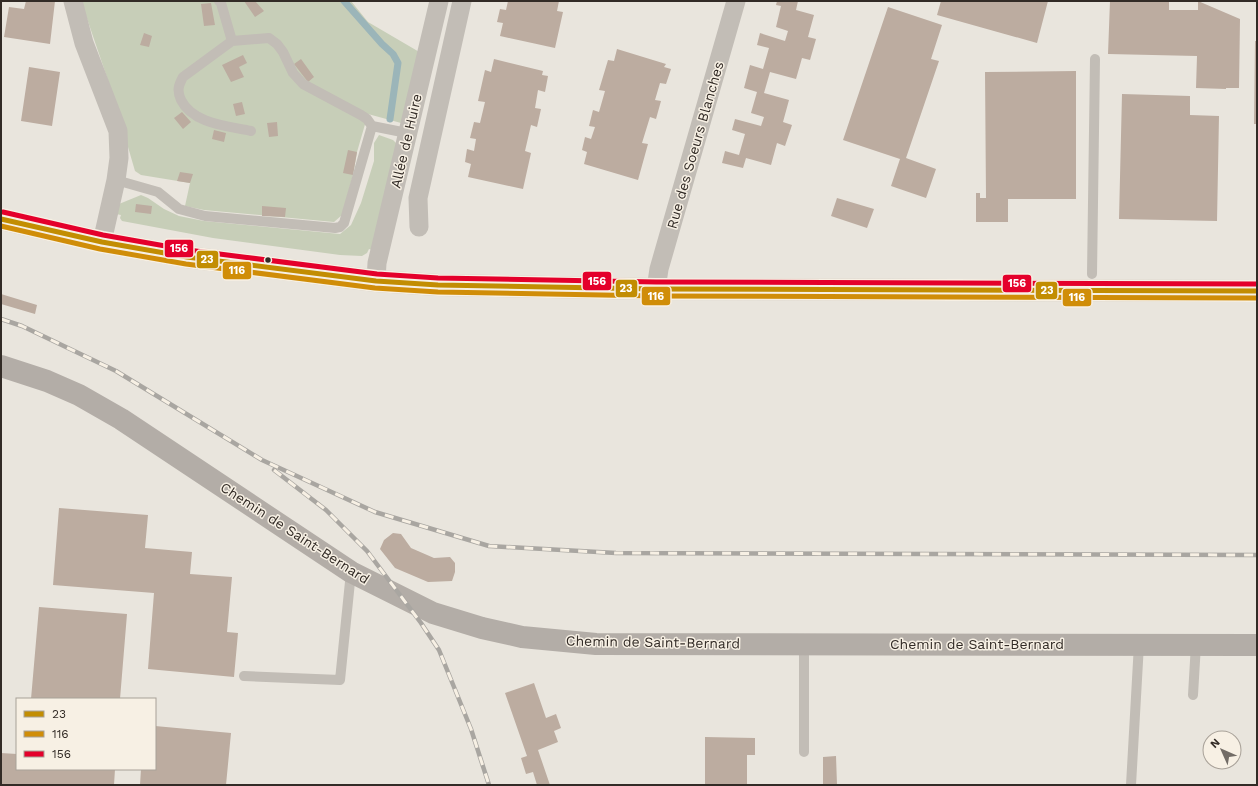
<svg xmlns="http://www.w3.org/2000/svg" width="1258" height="786" viewBox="0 0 1258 786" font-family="'Work Sans',sans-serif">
	<rect width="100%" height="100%" fill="#e9e5dd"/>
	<path fill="#c7ceb8" d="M81 1H351L368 22 421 53 401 123 368 114 357 152 353 175 342 215 334 222 204 210 185 206 190 183 141 175 135 171 112 92Z
		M379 135 393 140 397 144 373 250 369 249 367 253 362 256 340 255 213 238 122 221 120 218 121 215 116 214 119 204 141 195 148 198 164 209 179 216 204 221 340 234 351 225 361 203 374 161V143Z"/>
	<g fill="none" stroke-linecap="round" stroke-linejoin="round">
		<path stroke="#9bb5b9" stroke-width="7" d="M344 1 382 44 393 54 398 63 390 119"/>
	</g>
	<path fill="#bcaca0" d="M26 1H55L50 44 4 37 9 7 24 9Z
		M244 1H255L264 11 255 17Z
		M508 1H559L557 11 563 12 555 48 500 36 503 23 497 22 500 9 506 10Z
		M777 1H798L796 10 814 15 808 37 816 39 810 60 802 58 796 79 770 72 764 93 789 100 783 122 792 125 785 146 777 143 771 165 746 158 743 168 722 163 725 151 739 155 745 134 732 130 735 119 761 126 764 117 751 113 757 92 744 88 750 65 763 69 769 48 757 45 760 33 785 41 788 31 776 27 781 6 776 5Z
		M941 1H1048L1037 43 937 15Z
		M1110 1H1169V10H1198V1L1240 19 1239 88H1226V89L1196 88 1197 56 1108 54Z
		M211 3 215 25 204 26 201 4Z
		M888 7 942 25 931 59 939 61 906 158 936 169 926 198 891 186 900 159 843 140Z
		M144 33 152 36 149 47 140 45Z
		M1255 41H1257V124H1254Z
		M617 49 666 64 664 67 671 69 666 84 660 83 655 100 661 101 656 119 650 117 642 143 648 144 638 180 584 164 587 152 582 150 585 137 591 139 595 127 589 126 593 110 599 112 605 91 599 90 608 60 614 61Z
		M243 55 247 63 239 67 244 77 231 82 222 65Z
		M301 59 314 77 308 82 294 64Z
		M494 59 543 71 542 75 548 76 545 92 538 90 535 108 541 109 537 127 531 125 525 151 531 153 523 189 468 177 471 164 465 162 467 149 474 151 476 139 470 138 474 122 480 123 485 102 478 101 485 70 491 72Z
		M29 67 60 72 52 126 21 121Z
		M1076 71V199H1008V222H976V193H980V198H986L985 72Z
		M1122 94 1190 96V115L1219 116 1217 221 1119 219Z
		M242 102 245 114 236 116 233 104Z
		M182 112 191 122 183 129 174 118Z
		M277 122 278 136 269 137 267 123Z
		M214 130 226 133 224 142 212 139Z
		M348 150 357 152 353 175 343 173Z
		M180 172 193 174 190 183 177 181Z
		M837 198 874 209 867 228 831 216Z
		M136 204 152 206 151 214 135 212Z
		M262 206 286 208 285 217 262 216Z
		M1 294 37 305 35 314 1 304Z
		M59 508 148 515 145 548 192 552 190 574 232 577 227 632 238 633 234 677 148 669 154 593 53 585Z
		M393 533 401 534 411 548 434 558 450 557 455 563V572L452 581 428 582 395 568 380 549 384 540Z
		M39 607 127 614 120 699H31Z
		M534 683 546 718 556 714 561 728 554 731 558 742 538 750 550 785H537L533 772 526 774 521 758 527 756 505 693Z
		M155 726 231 733 226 785H140L141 769H155Z
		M705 737 755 738V755H747V785H705Z
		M1 753 17 754V769H115L114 785H1Z
		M836 756 837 785H823V757Z"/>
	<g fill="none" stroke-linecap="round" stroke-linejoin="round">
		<path stroke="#c2bdb6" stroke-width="10" d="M219 1 221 3 232 41
			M251 131C228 126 193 124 181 100 177 91 178 86 183 77L232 41 269 38 277 44 283 52 293 73 303 84 361 115 367 119 372 126
			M116 180 158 192 179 209 205 216 335 228 340 227 344 223 372 126 407 133
			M1092 274 1095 59
			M804 644V752
			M244 676 340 680 351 572
			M1193 695 1196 644
			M1131 785 1139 644"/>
		<path stroke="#c2bdb6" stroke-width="19" d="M73 1 84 43 118 131 119 158 116 180 102 242
			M419 227 418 198 462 1
			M376 281 377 263 439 1
			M656 289 659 269 736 1"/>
		<path stroke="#c2bdb6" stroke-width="22" d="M1 219 102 242 187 257 376 281 438 285 656 289 1257 291"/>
		<path stroke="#b3ada7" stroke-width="22" d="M1 366 47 381 79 395 121 419 351 572 433 613 482 628 522 637 596 644 1257 645"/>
		<g stroke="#a9a6a1" stroke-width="4.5">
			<path id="rail" d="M1 319 22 326 116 371 262 460 375 512 489 546 616 553 1257 555
				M274 470 326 510 367 551 421 623 439 650 471 729 489 785"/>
		</g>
		<use href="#rail" stroke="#f7f0e4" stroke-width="3" stroke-dasharray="9" stroke-linecap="butt"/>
		<g stroke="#f7f0e4" stroke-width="8">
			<path id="bus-1" d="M1 219 102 242 187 257 376 281 438 285 656 289 1257 291"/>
		</g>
		<g stroke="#f7f0e4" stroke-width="8">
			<path id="bus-2" d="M1 226 100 249 186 264 375 288 438 292 656 296 1257 298"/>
		</g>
		<g stroke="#f7f0e4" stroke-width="8">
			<path id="bus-3" d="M3 212 103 235 188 250 377 274 438 278 656 282 1257 284"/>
		</g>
		<use href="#bus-1" stroke="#c28d02" stroke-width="5"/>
		<use href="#bus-2" stroke="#d08d08" stroke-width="5"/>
		<use href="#bus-3" stroke="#e4002b" stroke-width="5"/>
	</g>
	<circle fill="#322b26" stroke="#f7f0e4" stroke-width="1.5" cx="268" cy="260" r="3.5"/>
	<g text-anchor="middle" stroke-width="3" stroke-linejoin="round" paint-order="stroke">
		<g font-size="14" fill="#322b26" stroke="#f7f0e4">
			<text transform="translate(406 141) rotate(-77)" y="5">Allée de Huire</text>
			<text transform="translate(695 145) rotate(-74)" y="5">Rue des Soeurs Blanches</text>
			<text transform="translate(295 533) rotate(33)" y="5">Chemin de Saint-Bernard</text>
			<text transform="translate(653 642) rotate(1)" y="5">Chemin de Saint-Bernard</text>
			<text x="977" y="649">Chemin de Saint-Bernard</text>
		</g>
	</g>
	<g stroke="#f7f0e4" stroke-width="1.5">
		<rect x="164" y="239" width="30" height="19" rx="4" fill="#e4002b"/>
		<rect x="196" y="250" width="23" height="19" rx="4" fill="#c28d02"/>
		<rect x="222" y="261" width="30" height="19" rx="4" fill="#d08d08"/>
		<rect x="582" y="271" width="30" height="20" rx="4" fill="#e4002b"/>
		<rect x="1002" y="274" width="30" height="19" rx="4" fill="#e4002b"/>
		<rect x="615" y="279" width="23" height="19" rx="4" fill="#c28d02"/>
		<rect x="1035" y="281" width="23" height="19" rx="4" fill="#c28d02"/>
		<rect x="641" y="286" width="30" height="20" rx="4" fill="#d08d08"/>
		<rect x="1062" y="288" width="30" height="19" rx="4" fill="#d08d08"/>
	</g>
	<g font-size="11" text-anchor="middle" font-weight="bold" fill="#fff">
		<text x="179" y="252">156</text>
		<text x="207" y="263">23</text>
		<text x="237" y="274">116</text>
		<text x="597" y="285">156</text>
		<text x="1017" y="287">156</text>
		<text x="626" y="292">23</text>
		<text x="1047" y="294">23</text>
		<text x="656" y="300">116</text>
		<text x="1077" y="301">116</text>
	</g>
	<rect width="1258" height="786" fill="none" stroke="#322b26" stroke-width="4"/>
	<rect x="16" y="698" width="140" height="72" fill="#f7f0e4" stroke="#a8a198"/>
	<rect x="24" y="711" width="20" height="6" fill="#c28d02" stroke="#a8a198"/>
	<text x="52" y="718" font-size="12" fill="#322b26">23</text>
	<rect x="24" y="731" width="20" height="6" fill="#d08d08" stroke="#a8a198"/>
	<text x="52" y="738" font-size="12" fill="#322b26">116</text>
	<rect x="24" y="751" width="20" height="6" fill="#e4002b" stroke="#a8a198"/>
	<text x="52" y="758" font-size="12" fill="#322b26">156</text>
	<g transform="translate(1222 750) rotate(315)"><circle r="19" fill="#f7f0e4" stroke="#a8a198"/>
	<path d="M0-3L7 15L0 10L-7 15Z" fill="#726c66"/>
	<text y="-6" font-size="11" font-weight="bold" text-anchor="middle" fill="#322b26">N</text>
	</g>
</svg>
